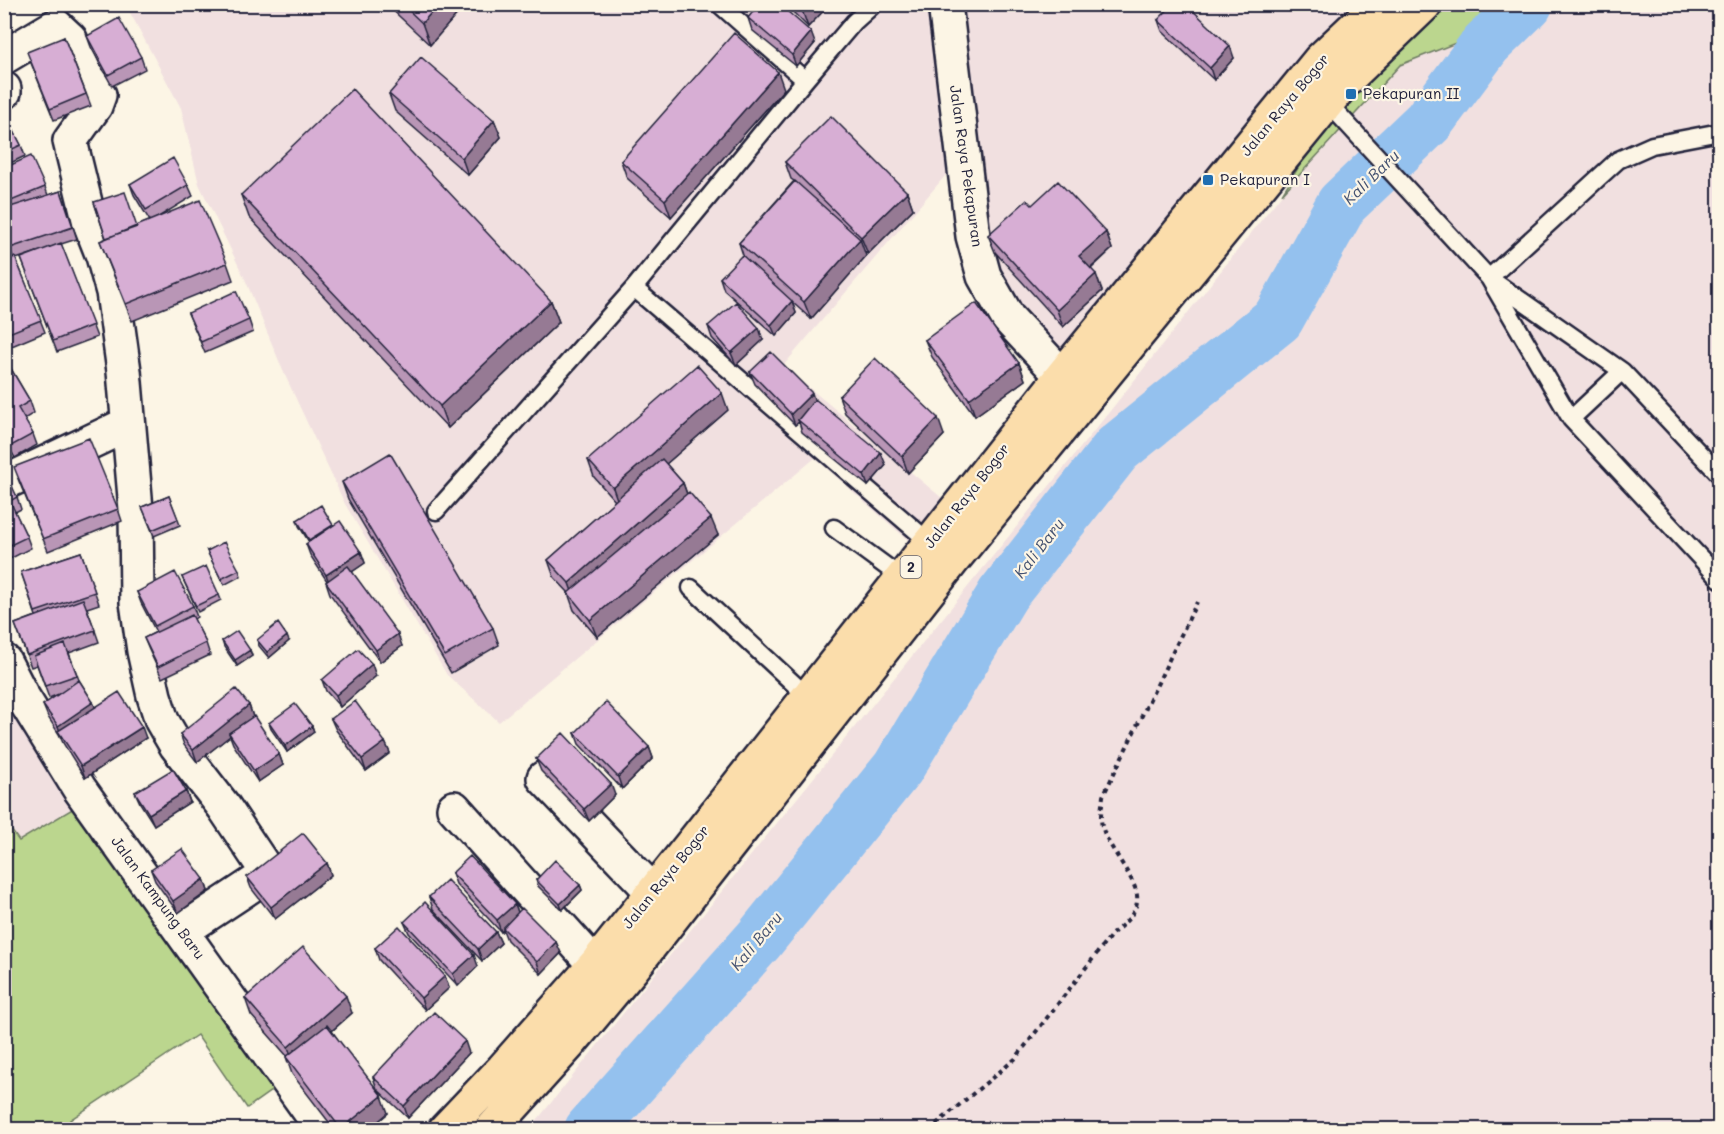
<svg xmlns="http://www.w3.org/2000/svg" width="1724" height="1134" viewBox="0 0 1724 1134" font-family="Mali,sans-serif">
	<rect width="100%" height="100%" fill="#fcf5e5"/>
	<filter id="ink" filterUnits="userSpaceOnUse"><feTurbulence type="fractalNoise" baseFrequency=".0167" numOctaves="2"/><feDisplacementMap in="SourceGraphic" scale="12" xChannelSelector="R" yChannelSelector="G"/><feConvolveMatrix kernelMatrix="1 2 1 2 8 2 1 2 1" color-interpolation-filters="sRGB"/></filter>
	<g filter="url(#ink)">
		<path fill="#f1e0e0" d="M126 5H1359L1060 357 1002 293 962 156 783 366 942 498 910 542 815 458 499 722 447 675 345 504 284 373 245 279 199 184 181 108Z
			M1552 5H1719V1129L529 1130 1110 411 1282 194 1400 65Z
			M4 698 28 737 79 805 18 841 5 820Z"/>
		<path fill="#bbd68e" stroke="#6e7c64" stroke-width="1.5" d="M1442 5H1552L1400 65 1282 194 1356 73Z
			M79 805 278 1086 247 1108 197 1035 70 1120 78 1129H5L4 820 19 841Z"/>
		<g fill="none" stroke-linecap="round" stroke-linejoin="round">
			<path stroke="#94c1ee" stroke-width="52" d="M590 1130 759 940 898 768 1003 594 1117 449 1278 319 1342 204 1428 122 1486 44 1527 4"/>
			<g stroke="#22223b" stroke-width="21">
				<path id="lane" d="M719 4 805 80
					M1328 103 1489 278 1618 160 1652 145 1720 132
					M634 288 805 80 854 22 874 4
					M1571 419 1622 371
					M1720 475 1622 371 1489 278 1571 419 1720 579
					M436 511 634 288 935 547
					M834 528 902 578
					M691 588 808 697"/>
			</g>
			<g stroke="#22223b" stroke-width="38">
				<path id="street" d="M4 57 56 26 70 39 87 78 99 95 95 106 70 141 90 223 103 256 113 292 124 371 136 509 137 602 144 651 154 696 162 721 176 745 224 807 264 867 265 874 259 880 182 931
					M4 89V92
					M4 483 128 424
					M4 661 22 696 79 788 323 1130
					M544 778 653 892
					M454 808 595 965"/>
			</g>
			<g stroke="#22223b" stroke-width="38">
				<path id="secondary" d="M945 4 973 236 984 276 1008 318 1062 376 1085 394"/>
			</g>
			<g stroke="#22223b" stroke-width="38">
				<path id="highway" d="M445 1130 503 1069 595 965 695 840 1062 376 1320 60 1379 4
					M491 1130 569 1044 631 970 952 561 1345 81 1425 4"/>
			</g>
			<path stroke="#22223b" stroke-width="4" stroke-dasharray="4.5 4.5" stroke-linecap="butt" d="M929 1130 1015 1059 1112 934C1121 926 1136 915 1137 901 1140 882 1109 850 1103 829 1099 819 1102 807 1103 796L1197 602"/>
			<use href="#lane" stroke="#fcf5e5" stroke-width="16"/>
			<use href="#street" stroke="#fcf5e5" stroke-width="33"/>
			<use href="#secondary" stroke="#fcf5e5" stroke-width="33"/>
			<use href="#highway" stroke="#fbddab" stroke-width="33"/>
		</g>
		<path fill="#b996b6" stroke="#22223b" stroke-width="1.5" d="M386 4H466L430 45Z
			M785 4H830L808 27Z
			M748 18 815 43 796 66 752 30Z
			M1158 20 1234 58 1214 80 1162 31Z
			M87 36 141 57 145 69 112 86 91 47Z
			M64 37 91 106 54 120 31 63Z
			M784 89 671 217 627 178 621 161Z
			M389 94 494 120 501 137 468 175 395 111Z
			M4 112 21 145 25 156 4 166Z
			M785 162 907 192 913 209 868 254 865 252 866 256 811 319 792 302 796 313 776 336 724 290 720 278 744 258 739 243 794 181 791 179Z
			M4 168 45 187 48 195 61 191 77 239 61 244 97 337 57 352 21 258 37 252 16 259 45 332 7 348 4 341V261L13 257 4 232Z
			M130 184 188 185 193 196 155 219 227 263 233 280 132 321 100 241 106 239 94 202 137 226 150 221 134 195Z
			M241 195 551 301 559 322 448 428 249 217Z
			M1032 205 1106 232 1112 249 1091 269 1102 291 1063 327 995 252 988 235Z
			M188 313 249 320 253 332 205 353Z
			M708 326 763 340 736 365 712 338Z
			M925 340 1019 363 1025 380 975 416 932 357Z
			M4 357 30 401 34 413 24 419 33 434 37 445 15 458 4 439Z
			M750 372 815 400 886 465 868 486 802 432 799 422 795 425 755 384Z
			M839 396 944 435 908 473 845 413Z
			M728 410 666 464 683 483 687 494 718 535 597 637 574 610 568 593H569L554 577 548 560 615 501 594 477 588 460Z
			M4 472 17 497 21 509 15 512 27 537 31 548 4 562Z
			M18 479 118 509 122 521 48 551Z
			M342 482 493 628 499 645 451 673 348 499Z
			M169 496 180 525 154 536 142 507Z
			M297 520 333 525 361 552 365 563 352 572 402 646 380 662 330 594 326 582 327 581 310 555 306 544 309 542 299 526Z
			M207 551 239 570 241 576 224 585Z
			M81 552 99 604 87 608 99 642 69 653 79 680 93 702 95 707 146 738 85 778 63 743 59 734 48 717 43 705 59 694 49 698 37 665 31 667 15 624 36 616 21 572Z
			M182 577 219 595 221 600 198 612Z
			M137 592 193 606 197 617 194 619 206 643 210 655 162 678 149 650 144 638 156 632 141 603Z
			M257 640 289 641 269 658 259 646Z
			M222 641 250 650 252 656 237 666 224 647Z
			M376 676 340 707 326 691 322 680Z
			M249 705 253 717 279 754 283 765 258 782 233 744 230 736 197 762 184 745 180 734Z
			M331 719 385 742 390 753 366 771 336 730Z
			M269 723 312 726 314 732 287 752 271 729Z
			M575 733 649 747 653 758 622 789 579 744Z
			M536 759 615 795 589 821 541 771Z
			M186 791 190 802 154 825 140 803 135 792Z
			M327 863 331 875 275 919 251 888 247 877Z
			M151 870 204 879 208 891 178 913 155 881Z
			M452 873 515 904 518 912 556 942 561 953 541 974 507 940 503 930 501 932 456 884Z
			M536 880 580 885 582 890 562 910 538 886Z
			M429 897 496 932 501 943 482 961 433 909Z
			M404 922 478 966 458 986 409 933Z
			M375 948 445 976 449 988 425 1010 379 960Z
			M245 998 352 1013 332 1031 388 1113 368 1130H335L292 1074 286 1057 287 1056 251 1015Z
			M469 1053 408 1118 377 1089 373 1077Z"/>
		<path fill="#967a94" stroke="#22223b" stroke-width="1.5" d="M439 4H466L430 45 422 23Z
			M808 4H830L808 27 802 10Z
			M811 32 815 43 796 66 792 55Z
			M1230 46 1234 58 1214 80 1210 68Z
			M778 72 784 89 671 217 665 200Z
			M494 120 501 137 468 175 462 158Z
			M907 192 913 209 868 254 861 237Z
			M1106 232 1112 249 1085 273 1079 256Z
			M860 239 866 256 811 319 804 302Z
			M1096 274 1102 291 1063 327 1057 310Z
			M551 301 559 322 448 428 440 406Z
			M792 301 796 313 776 336 771 325Z
			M759 328 763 340 736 365 731 353Z
			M1019 363 1025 380 975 416 969 399Z
			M722 393 728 410 619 505 613 488Z
			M812 393 816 405 798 420 799 422 795 425 791 414Z
			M938 418 944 435 908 473 902 456Z
			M881 453 886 465 868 486 864 475Z
			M683 483 689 500 575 600 569 583Z
			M711 518 718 535 597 637 590 620Z
			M361 552 365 563 331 586 326 575Z
			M398 634 402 646 380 662 376 650Z
			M287 636 289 641 269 658 267 652Z
			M250 650 252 656 237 666 235 660Z
			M372 664 376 676 340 707 336 695Z
			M93 702 98 714 62 738 58 726Z
			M249 705 253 717 229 733 230 736 197 762 193 750Z
			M312 726 314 732 287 752 285 746Z
			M142 727 146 738 85 778 81 766Z
			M385 742 390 753 366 771 362 759Z
			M649 747 653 758 622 789 618 777Z
			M279 754 283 765 258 782 254 771Z
			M611 784 615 795 589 821 584 809Z
			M186 791 190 802 154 825 149 814Z
			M327 863 331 875 275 919 271 907Z
			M204 879 208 891 178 913 173 901Z
			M580 885 582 890 562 910 560 904Z
			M515 904 519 915 503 928V930L501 932 497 920Z
			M496 932 501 943 482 961 478 949Z
			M556 942 561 953 541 974 537 962Z
			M474 955 478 966 458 986 453 974Z
			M445 976 449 988 425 1010 421 998Z
			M346 996 352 1013 294 1064 288 1047Z
			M465 1041 469 1053 408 1118 404 1106Z
			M8 1059 10 1065 4 1069V1061Z
			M382 1096 388 1113 368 1130H341V1129Z"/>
		<path fill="#d7aed4" stroke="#22223b" stroke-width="1.5" d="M402 4H439L422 23Z
			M759 4H779L811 32 792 55 748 18Z
			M796 4H808L802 10Z
			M1173 4H1186L1230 46 1210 68 1158 20Z
			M119 18 141 57 108 75 87 36Z
			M734 33 778 72 665 200 621 161Z
			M64 37 86 94 50 109 27 52Z
			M421 57 494 120 462 158 389 94Z
			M352 89 551 301 440 406 241 195Z
			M4 112 21 145 4 153Z
			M831 116 907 192 861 237 785 162Z
			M31 156 45 187 4 204V168Z
			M173 158 188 185 146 210 130 184Z
			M795 181 860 239 804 302 739 243Z
			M1058 181 1106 232 1079 256 1096 274 1057 310 988 235 1027 200 1032 205Z
			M61 191 73 227 10 248 4 232V209Z
			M125 192 137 227 106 238 94 202Z
			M200 200 227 263 126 304 100 241Z
			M61 243 93 325 53 341 21 258Z
			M742 255 792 301 771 325 720 278Z
			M15 257 41 320 4 335V261Z
			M236 291 249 320 201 342 188 313Z
			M736 302 759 328 731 353 708 326Z
			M976 303 1019 363 969 399 925 340Z
			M771 352 812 393 791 414 750 372Z
			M4 357 30 401 18 408 33 434 11 446 4 435Z
			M875 358 938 418 902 456 839 396Z
			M697 365 722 393 613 488 588 460Z
			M815 399 881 453 864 475 798 420Z
			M89 438 118 509 43 539 14 467Z
			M390 453 493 628 445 656 342 482Z
			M662 459 683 483 569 583 548 560Z
			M5 471 17 497 10 501 27 537 4 548Z
			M689 492 711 518 590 620 568 593Z
			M169 496 178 519 152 530 142 507Z
			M321 505 333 525 309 540 297 520Z
			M340 521 361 552 326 575 306 544Z
			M224 542 239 570 221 579 207 551Z
			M81 552 95 592 35 612 21 572Z
			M206 566 219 595 196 606 182 577Z
			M348 566 398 634 376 650 326 582Z
			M175 572 193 606 155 626 137 592Z
			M83 599 95 630 27 655 15 624Z
			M192 615 206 643 158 667 144 638Z
			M278 623 287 636 267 652 257 640Z
			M237 631 250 650 235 660 222 641Z
			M65 644 77 675 45 686 34 656Z
			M358 649 372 664 336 695 322 680Z
			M79 680 93 702 58 726 43 705Z
			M236 689 249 705 193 750 180 734Z
			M119 692 142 727 81 766 58 731Z
			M355 701 385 742 362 759 331 719Z
			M606 702 649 747 618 777 575 733Z
			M295 704 312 726 285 746 269 723Z
			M254 716 279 754 254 771 229 733Z
			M563 733 611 784 584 809 536 759Z
			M173 769 186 791 149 814 135 792Z
			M303 833 327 863 271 907 247 877Z
			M182 849 204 879 173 901 151 870Z
			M470 856 515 904 497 920 452 873Z
			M555 860 580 885 560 904 536 880Z
			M447 880 496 932 478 949 429 897Z
			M425 902 474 955 453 974 404 922Z
			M522 908 556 942 537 962 503 928Z
			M399 926 445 976 421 998 375 948Z
			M303 947 346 996 288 1047 245 998Z
			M434 1012 465 1041 404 1106 373 1077Z
			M327 1025 382 1096 341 1129 286 1057Z"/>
	</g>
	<g fill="#1f6fb2" stroke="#fcf5e5" stroke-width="2">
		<rect x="1345" y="88" width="12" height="12" rx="3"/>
		<rect x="1202" y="174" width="12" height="12" rx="3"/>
	</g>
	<g text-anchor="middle" stroke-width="4.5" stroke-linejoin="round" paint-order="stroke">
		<rect fill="#fcf5e5" stroke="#63616e" stroke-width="1.5" x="900.5" y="556" width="21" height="22" rx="4.5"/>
		<g font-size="14" font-weight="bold" fill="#22223b">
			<text x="911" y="572">2</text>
		</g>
		<g font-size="15" fill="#22223b" stroke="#fcf5e5" text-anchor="start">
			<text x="1363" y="99">Pekapuran II</text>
			<text x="1220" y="185">Pekapuran I</text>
		</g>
		<g font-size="15" fill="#22223b" stroke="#fcf5e5">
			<text transform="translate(1285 105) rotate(-50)" y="5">Jalan Raya Bogor</text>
			<text transform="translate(966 166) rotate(82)" y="5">Jalan Raya Pekapuran</text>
			<text transform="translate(967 496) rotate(-52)" y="5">Jalan Raya Bogor</text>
			<text transform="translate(666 877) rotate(-51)" y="5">Jalan Raya Bogor</text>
			<text transform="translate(158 898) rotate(54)" y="5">Jalan Kampung Baru</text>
		</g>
		<g font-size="16" font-style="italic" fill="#445271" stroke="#fcf5e5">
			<text transform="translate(1371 177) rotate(-44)" y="6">Kali Baru</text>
			<text transform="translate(1039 548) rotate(-52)" y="6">Kali Baru</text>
			<text transform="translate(756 941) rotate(-50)" y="6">Kali Baru</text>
		</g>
	</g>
	<rect width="1724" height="1134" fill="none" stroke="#fcf5e5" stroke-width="24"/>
	<rect x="12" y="12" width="1700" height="1110" fill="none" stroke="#22223b" stroke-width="2" filter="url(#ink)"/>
</svg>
